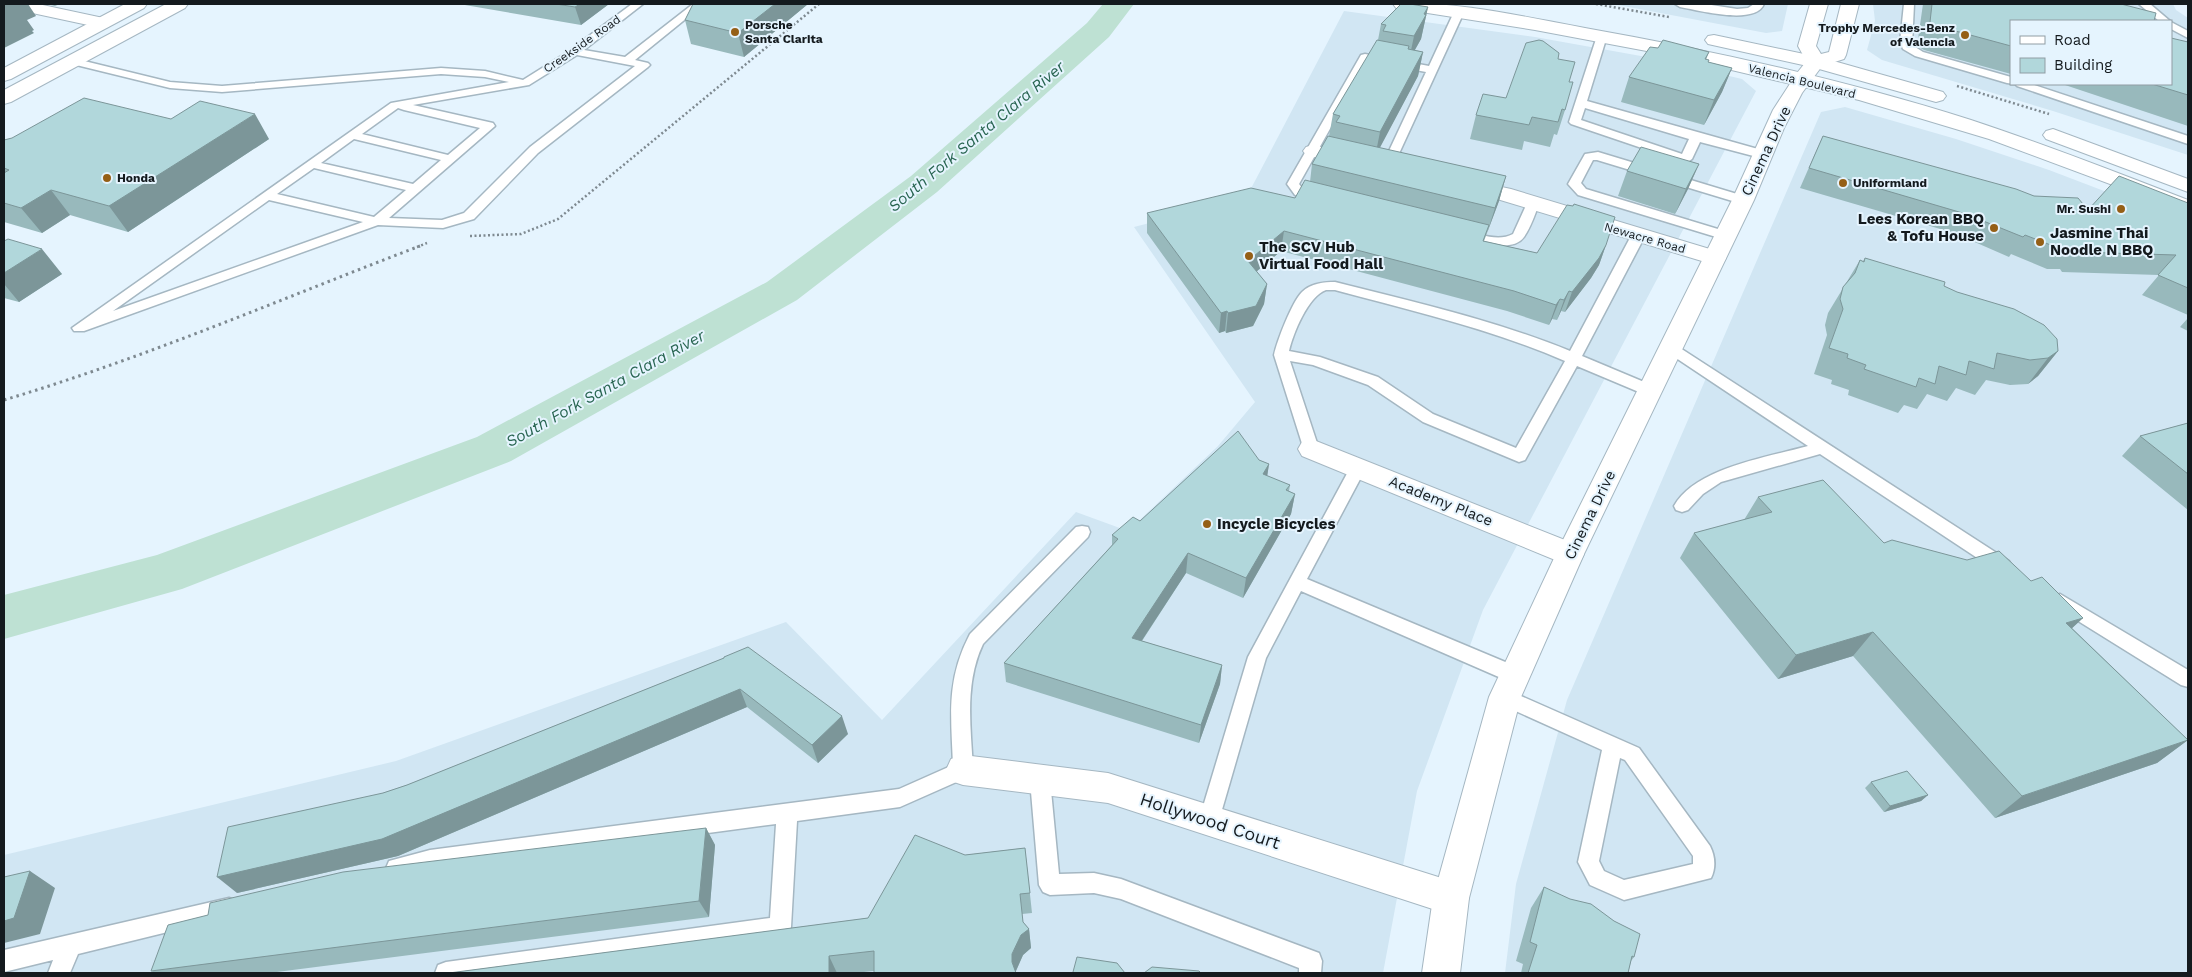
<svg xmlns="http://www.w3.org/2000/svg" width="2192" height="977" viewBox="0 0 2192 977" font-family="'Work Sans',sans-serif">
	<rect width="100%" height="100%" fill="#e5f4fe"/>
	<path fill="#d1e6f3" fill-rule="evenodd" d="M1613 4H1788L1782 31 1766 33Z
		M1873 4H2173L2176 10 2188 18V155L2053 111 1882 60 1867 50 1875 21ZM2011 21H2171V84H2011Z
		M1344 11 1535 37 1652 58 1742 79 1756 91 1483 610 1417 791 1383 973H4V855L396 761 786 622 882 720 1076 512 1128 531 1218 446 1255 402 1134 227 1246 198Z
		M1845 107 1956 139 2049 170 2188 223V973H1505L1516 884 1567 700 1821 112Z"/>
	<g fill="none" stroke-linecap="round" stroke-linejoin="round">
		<path fill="#bee1d3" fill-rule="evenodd" d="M1103 4H1134L1109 37 937 192 797 300 511 461 182 589 4 639V595L157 555 477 437 767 282 911 176 1087 23Z"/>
		<g stroke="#a5b7c2" stroke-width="3">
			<path id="service" d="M632 4H643L584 50 625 57 693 4H704L635 60 648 63 650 65 648 67 538 153 474 219 443 228 378 225 84 331H74L72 328 391 103 509 82 485 77 441 74 222 92 170 88 68 63 66 61 68 59 72 58 170 82 222 86 441 68 485 71 523 80 566 53ZM577 55 635 66 530 147 464 213 442 220 389 218 495 126 493 123 413 105 529 85ZM398 108 404 110 480 128 448 155 362 134ZM354 139 441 160 413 184 321 163ZM314 168 406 190 374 217 277 194ZM269 200 363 222 113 311Z
				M1675 4H1705L1737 9 1748 8 1754 4H1764C1755 26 1698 10 1680 7Z
				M1904 4H1914L1912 45 1923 52 2011 77V84H2014L2007 83 1915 56 1903 49 1900 42Z
				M2139 4H2150L2170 21H2159Z
				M1459 9 1464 12 1391 171H1383L1381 168 1426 72 1368 61 1299 184 1303 189 1323 195 1325 198 1319 202 1295 195 1287 184 1361 55 1365 54 1429 66 1454 12Z
				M2171 22 2188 31V38L2171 29Z
				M1602 33 1607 36 1587 101 1765 151 1767 154 1765 157 1761 158 1700 142 1692 159 1686 163 1571 124 1569 122 1597 36ZM1585 108 1689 139 1682 154 1581 120Z
				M2015 84H2031L2188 136V144L2017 86Z
				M1598 152 1747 197 1749 200 1743 204 1739 203 1597 160H1593L1581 183 1586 189 1731 233 1733 236 1731 239 1726 240 1578 195 1568 184 1585 154Z
				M1533 200 1539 204C1535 214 1531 227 1524 237 1512 254 1475 241 1459 237L1457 234 1464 230C1479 234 1498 242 1513 234L1528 201Z
				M1638 232 1645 236 1582 356 1656 387 1659 391 1656 395H1646L1577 366 1525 460 1519 462 1423 422 1368 385 1313 365 1290 361 1319 449 1317 453 1311 455 1305 453 1274 355C1277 341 1292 302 1302 292 1311 283 1324 282 1335 282 1414 302 1494 320 1570 351L1631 236ZM1326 290H1335C1413 311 1491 329 1565 361L1516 448 1433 414 1378 377 1320 357 1289 351C1293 334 1308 296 1326 290Z
				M1672 344 1677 346 2009 561 2012 566 2009 571 2003 573 1997 571 1820 454 1721 482 1703 494 1688 510 1682 512 1676 510 1674 506C1695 468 1768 457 1808 446L1667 352 1665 349 1667 346Z
				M1358 462 1364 464 1366 468 1307 579 1522 669 1524 675 1522 681 1515 683 1508 681 1301 591 1266 658 1219 820 1216 827 1209 829 1202 827 1199 820 1248 657 1350 468 1352 464Z
				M1082 526 1088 527 1090 532 1088 537 983 644C964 684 971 728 973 770L970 776 900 807 797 821 791 927 788 935 780 938 524 973H435L438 965 446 962 770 918 776 824 430 870 396 878 389 875 386 868 389 861 430 850 899 789 953 765C951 715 946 680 970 634L1076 527Z
				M2060 594 2188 670V687L2181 685 2054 606 2051 601 2054 596Z
				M1505 689 1639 748 1710 846C1715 856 1716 868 1711 878L1624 900 1590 885 1578 862 1602 750 1498 703 1496 697 1498 691ZM1620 758 1625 760 1693 856V864L1624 880 1604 871 1599 861Z
				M1040 771 1047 774 1050 780 1059 874 1094 873 1121 879 1311 950 1319 953 1322 961 1321 973H1299V968L1121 899 1094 893 1050 895 1043 892 1039 885 1030 780 1033 774Z
				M229 898 237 901 240 908 237 915 78 954 70 973H48L53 960 4 972V950Z"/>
		</g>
		<g stroke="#a5b7c2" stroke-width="2">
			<path id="minor" d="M6 4H38L108 19 111 23 108 27 102 28 9 8Z
				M1810 4H1828L1816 46 1821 54 1829 52 1841 4H1859L1846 55 1844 59 1816 68 1809 66 1798 46Z
				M1313 145 1361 157 1364 161 1361 165 1354 167 1306 155 1303 151 1306 147Z
				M1464 179 1511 189 1723 253 1726 258 1723 263 1715 265 1497 199 1457 189 1453 185 1457 181Z
				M1311 439 1580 546 1584 554 1580 562 1570 565 1560 562 1302 456 1298 449 1302 442Z
				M963 755 1108 773 1451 881 1464 886 1469 898 1464 910 1451 915 1108 803 963 785 951 781 946 770 951 759Z"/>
		</g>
		<g stroke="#a5b7c2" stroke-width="2">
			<path id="tertiary" d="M1816 56 1823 58 1825 62 1802 93 1784 128 1754 200 1584 554 1521 697 1469 898 1460 973H1422L1433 898 1489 697 1556 554 1732 200 1773 110 1797 73 1809 58Z"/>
		</g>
		<g stroke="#a5b7c2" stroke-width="2">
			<path id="primary" d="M125 4H147L144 8 11 79 4 81V68Z
				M166 4H188L185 8 11 102 4 104V90Z
				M1393 4C1456 0 1524 17 1585 28 1715 51 1845 80 1971 120 2044 144 2116 172 2188 200V213L1989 139 1859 100 1668 55 1535 30 1402 9 1396 8Z
				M1714 35 1823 58 1943 92 1946 96 1943 100 1936 102 1812 67 1708 44 1705 40 1708 36Z
				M2053 129 2188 179V192L2046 139 2043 135 2046 131Z"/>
		</g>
		<path stroke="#7e8990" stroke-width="2.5" stroke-dasharray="2 2.5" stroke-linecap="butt" d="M1596 4 1669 17
			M1957 86 2049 114
			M470 236 521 234 558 219 819 4
			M417 247 427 243"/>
		<path stroke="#7e8990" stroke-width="3" stroke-dasharray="2.5 4" stroke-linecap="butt" d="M4 400C145 358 283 298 420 246"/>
		<use href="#service" fill="#fff" fill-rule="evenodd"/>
		<use href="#minor" fill="#fff" fill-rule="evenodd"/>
		<use href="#tertiary" fill="#fff" fill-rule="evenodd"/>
		<use href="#primary" fill="#fff" fill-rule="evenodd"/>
	</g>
	<path fill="#98b9bc" d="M46 4H60L55 6Z
		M459 4H609L581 25Z
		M693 4H808L744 57 691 44 685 20Z
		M1923 4H2121L2011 21V74L1924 50 1917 46Z
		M1428 7 1421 39 1415 50 1423 52 1418 76 1379 148 1506 176 1499 201 1484 241 1537 253 1606 245 1599 265 1591 278 1565 312 1561 311 1557 320 1552 319 1549 325 1507 311 1281 251 1256 272 1267 284 1264 304 1253 326 1226 333 1225 331 1219 333 1147 233V213L1295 198 1310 182 1312 164 1329 136 1333 114 1378 40 1381 24Z
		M2188 42V126L2062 84H2171Z
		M1658 48 1709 52 1706 60 1708 62 1732 68 1722 92 1704 125 1621 102 1629 77Z
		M1558 59 1569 82 1565 110 1557 135 1554 134 1550 147 1524 141 1522 150 1470 139 1476 115 1506 98Z
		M171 119 269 139 128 232 70 215 42 233 4 222V140Z
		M1823 136 2034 196 2088 210 2188 203V315L2142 295 2159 275 2062 272 2060 269H2047L2011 254 2009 257 1954 233 1800 188 1814 156Z
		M1699 164 1688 189 1675 214 1618 196 1627 171Z
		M4 241 62 274 19 302 4 298Z
		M1865 258 1944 286 2058 351 2038 376 2028 384 2010 385 1986 380 1975 395 1956 388 1947 401 1927 394 1917 409 1904 405 1898 413 1848 395 1849 390 1831 384 1832 380 1814 374 1827 335 1825 325 1828 313 1860 260 1863 261Z
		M2188 318V331L2180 327Z
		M2188 423V510L2122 456 2140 436Z
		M1259 460 1269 464 1267 476 1290 485 1289 491 1295 494 1291 514 1243 598 1186 573 1142 641 1222 665 1220 684 1199 743 1006 682 1004 663 1112 545V535Z
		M1758 497 1884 543 2031 581 2083 618 2072 628 2188 740 2157 763 1995 818 1853 656 1778 679 1680 558 1694 533 1744 520Z
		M724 658 848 734 818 763 747 707 398 856 237 893 383 793 407 785Z
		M1871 782 1928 795 1921 801 1884 812 1865 788Z
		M706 828 715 845 709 917 269 973H155L151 971Z
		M1025 848 1032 913 1022 914 1023 922 1029 929 1031 948 1023 955 1016 971H874L854 973H449L868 918 965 855Z
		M1544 887 1634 957 1631 961 1628 973H1521L1523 964 1516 961 1531 908Z"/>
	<path fill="#7c9699" d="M4 4H28L36 16 27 20 34 30 32 31 34 33 4 48Z
		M580 4H609L581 25 575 7Z
		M775 4H808L744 57 738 33Z
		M1428 7 1421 39 1409 60 1414 36Z
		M1423 52 1418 76 1375 157 1380 132Z
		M1732 68 1722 92 1704 125 1714 100Z
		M255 114 269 139 128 232 109 206Z
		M1699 164 1688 189 1675 214 1686 189Z
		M1506 176 1499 201 1487 233 1495 208Z
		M51 190 70 215 42 233 21 208Z
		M1284 231 1281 251 1245 281 1248 261Z
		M1606 245 1599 265 1591 278 1565 312 1572 292Z
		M42 249 62 274 19 302 4 284V273Z
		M1267 284 1264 304 1253 326 1226 333 1228 313Z
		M1569 291 1561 311 1557 320 1564 300Z
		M1560 299 1552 319 1549 325 1556 305Z
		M1227 311 1225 331 1219 333 1221 313Z
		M2058 351 2038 376 2028 384 2048 358Z
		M1269 464 1266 484 1263 474Z
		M1295 494 1291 514 1243 598 1246 578Z
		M1188 553 1186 573 1131 657 1132 638Z
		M2083 618 2057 642 2066 623Z
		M1873 632 1853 656 1778 679 1796 655Z
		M1222 665 1220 684 1199 743 1201 725Z
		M740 689 747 707 398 856 237 893 217 877Z
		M842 716 848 734 818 763 812 745Z
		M2188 740 2157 763 1995 818 2022 796Z
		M1928 795 1921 801 1884 812 1890 806Z
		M706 828 715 845 709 917 699 901Z
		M30 871 55 888 40 934 4 943V921Z
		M1029 929 1031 948 1023 955 1015 973 1012 962V954L1021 935Z
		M829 956 837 973H829Z"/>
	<path fill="#b1d7db" stroke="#7c9699" d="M556 4H580L575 7Z
		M693 4H775L738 33 685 20Z
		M1401 4H1410L1428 7 1424 14 1426 15 1414 36 1383 31 1386 25 1381 24Z
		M1932 4H2121L2156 13 2154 21H2011V46L1937 26 1930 22Z
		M2171 38 2188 42V95L2152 84H2171Z
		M1377 40 1409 46 1408 49 1423 52 1380 132 1336 122 1340 116 1333 114Z
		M1539 40 1543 41 1559 53 1558 59 1575 62 1569 82H1573L1565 110 1562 109 1558 122 1532 117 1529 125 1476 115 1483 94 1506 98 1526 43Z
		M1663 40 1709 52 1705 59 1709 60 1708 62 1732 68 1714 100 1629 77 1650 47 1658 48Z
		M84 98 171 119 200 101 255 114 109 206 51 190 21 208 4 203V173L9 170 4 168V140L12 138Z
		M1328 136 1506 176 1495 208 1312 164Z
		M1823 136 2016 189 2034 196 2078 198 2088 210 2119 176 2188 203V288L2158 275 2176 255 2077 252 2075 250 2061 249 2025 235 2023 237 1966 214 1809 168Z
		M1641 147 1699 164 1686 189 1627 171Z
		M1305 180 1489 225 1483 241 1537 253 1567 205 1573 206 1574 204 1615 217 1606 245 1599 258 1572 292 1569 291 1564 300 1560 299 1556 305 1514 291 1284 231 1248 261 1267 284 1256 306 1228 313 1227 311 1221 313 1147 213 1251 188 1295 198Z
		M8 239 42 249 4 273V241Z
		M1865 258 1945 282 1944 286 1957 292 2014 309 2044 325 2057 339 2058 351 2048 358 2030 360 1997 353 1994 369 1969 361 1966 375 1939 366 1935 384 1919 378 1916 387 1864 369 1866 365 1847 358 1848 354 1829 348 1843 309 1840 299 1843 287 1855 273 1860 260 1864 262Z
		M2188 423V474L2140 436Z
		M1238 431 1259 460 1269 464 1263 474 1290 485 1286 490 1295 494 1246 578 1188 553 1132 638 1222 665 1201 725 1004 663 1118 539 1112 535 1133 517 1140 521Z
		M1823 480 1884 543 1892 540 1967 560 1999 551 2031 581 2042 577 2083 618 2066 623 2188 740 2022 796 1873 632 1796 655 1694 533 1772 512 1758 497Z
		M748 647 842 716 812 745 740 689 382 839 217 877 228 827 383 793 407 785 724 658V657Z
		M1907 771 1928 795 1890 806 1871 782Z
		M706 828 699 901 151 971 168 925 208 915 210 903 343 872Z
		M915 835 965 855 1025 848 1030 893 1020 894 1023 922 1029 929 1021 935 1012 954V962L1016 973H874V951L829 956V973H449L868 918Z
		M30 871 14 918 4 921V877Z
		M1544 887 1570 899 1591 904 1614 921 1640 934 1634 957 1632 956 1628 973H1528L1537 945 1530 942Z
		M1077 957 1117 963 1125 973H1072L1073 972Z
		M1152 967 1199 971 1201 973H1144Z"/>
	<g fill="#955f16" stroke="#e5f4fe" stroke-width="2">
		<circle cx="735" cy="32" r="5"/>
		<circle cx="1965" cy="35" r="5"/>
		<circle cx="107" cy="178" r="5"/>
		<circle cx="1843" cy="183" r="5"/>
		<circle cx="2121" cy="209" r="5"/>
		<circle cx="1994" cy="228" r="5"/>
		<circle cx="2040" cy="242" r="5"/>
		<circle cx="1249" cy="256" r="5"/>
		<circle cx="1207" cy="524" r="5"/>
	</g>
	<g text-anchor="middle" stroke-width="4" stroke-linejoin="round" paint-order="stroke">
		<g font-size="12" font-weight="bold" fill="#141a1e" stroke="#e5f4fe" text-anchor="start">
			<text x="745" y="29">Porsche<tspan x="745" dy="14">Santa Clarita</tspan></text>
			<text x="1955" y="32" text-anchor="end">Trophy Mercedes-Benz<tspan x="1955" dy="14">of Valencia</tspan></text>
			<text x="117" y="182">Honda</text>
			<text x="1853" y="187">Uniformland</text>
			<text x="2111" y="213" text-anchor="end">Mr. Sushi</text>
		</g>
		<g font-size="12" fill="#141a1e" stroke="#e5f4fe">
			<text transform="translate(582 44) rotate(-35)" y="4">Creekside Road</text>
			<text transform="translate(1802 81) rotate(14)" y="4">Valencia Boulevard</text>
			<text transform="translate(1645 238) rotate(16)" y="4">Newacre Road</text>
		</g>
		<g font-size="15" fill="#141a1e" stroke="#e5f4fe">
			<text transform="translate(1766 151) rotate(-65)" y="5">Cinema Drive</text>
			<text transform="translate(1441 501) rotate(22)" y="5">Academy Place</text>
			<text transform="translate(1590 515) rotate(-64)" y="5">Cinema Drive</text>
		</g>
		<g font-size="15" font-weight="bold" fill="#141a1e" stroke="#e5f4fe" text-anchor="start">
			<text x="1984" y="224" text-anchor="end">Lees Korean BBQ<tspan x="1984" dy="17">&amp; Tofu House</tspan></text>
			<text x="2050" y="238">Jasmine Thai<tspan x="2050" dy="17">Noodle N BBQ</tspan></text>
			<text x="1259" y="252">The SCV Hub<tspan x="1259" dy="17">Virtual Food Hall</tspan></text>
			<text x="1217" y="529">Incycle Bicycles</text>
		</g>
		<g font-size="16" font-style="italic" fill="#286551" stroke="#e5f4fe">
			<text transform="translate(976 136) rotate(-40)" y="6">South Fork Santa Clara River</text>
			<text transform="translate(605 388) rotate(-29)" y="6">South Fork Santa Clara River</text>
		</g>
		<g font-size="18" fill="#141a1e" stroke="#e5f4fe">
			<text transform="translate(1210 821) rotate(18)" y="6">Hollywood Court</text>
		</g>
	</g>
	<rect width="2192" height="977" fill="none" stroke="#141a1e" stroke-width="10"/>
	<rect x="2010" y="20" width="162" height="65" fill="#e5f4fe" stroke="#919da4"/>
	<rect x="2020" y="36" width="25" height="8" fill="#ffffff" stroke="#919da4"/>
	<text x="2054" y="45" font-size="15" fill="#141a1e">Road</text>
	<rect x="2020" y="58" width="25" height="15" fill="#b1d7db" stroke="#919da4"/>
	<text x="2054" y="70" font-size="15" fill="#141a1e">Building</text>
</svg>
